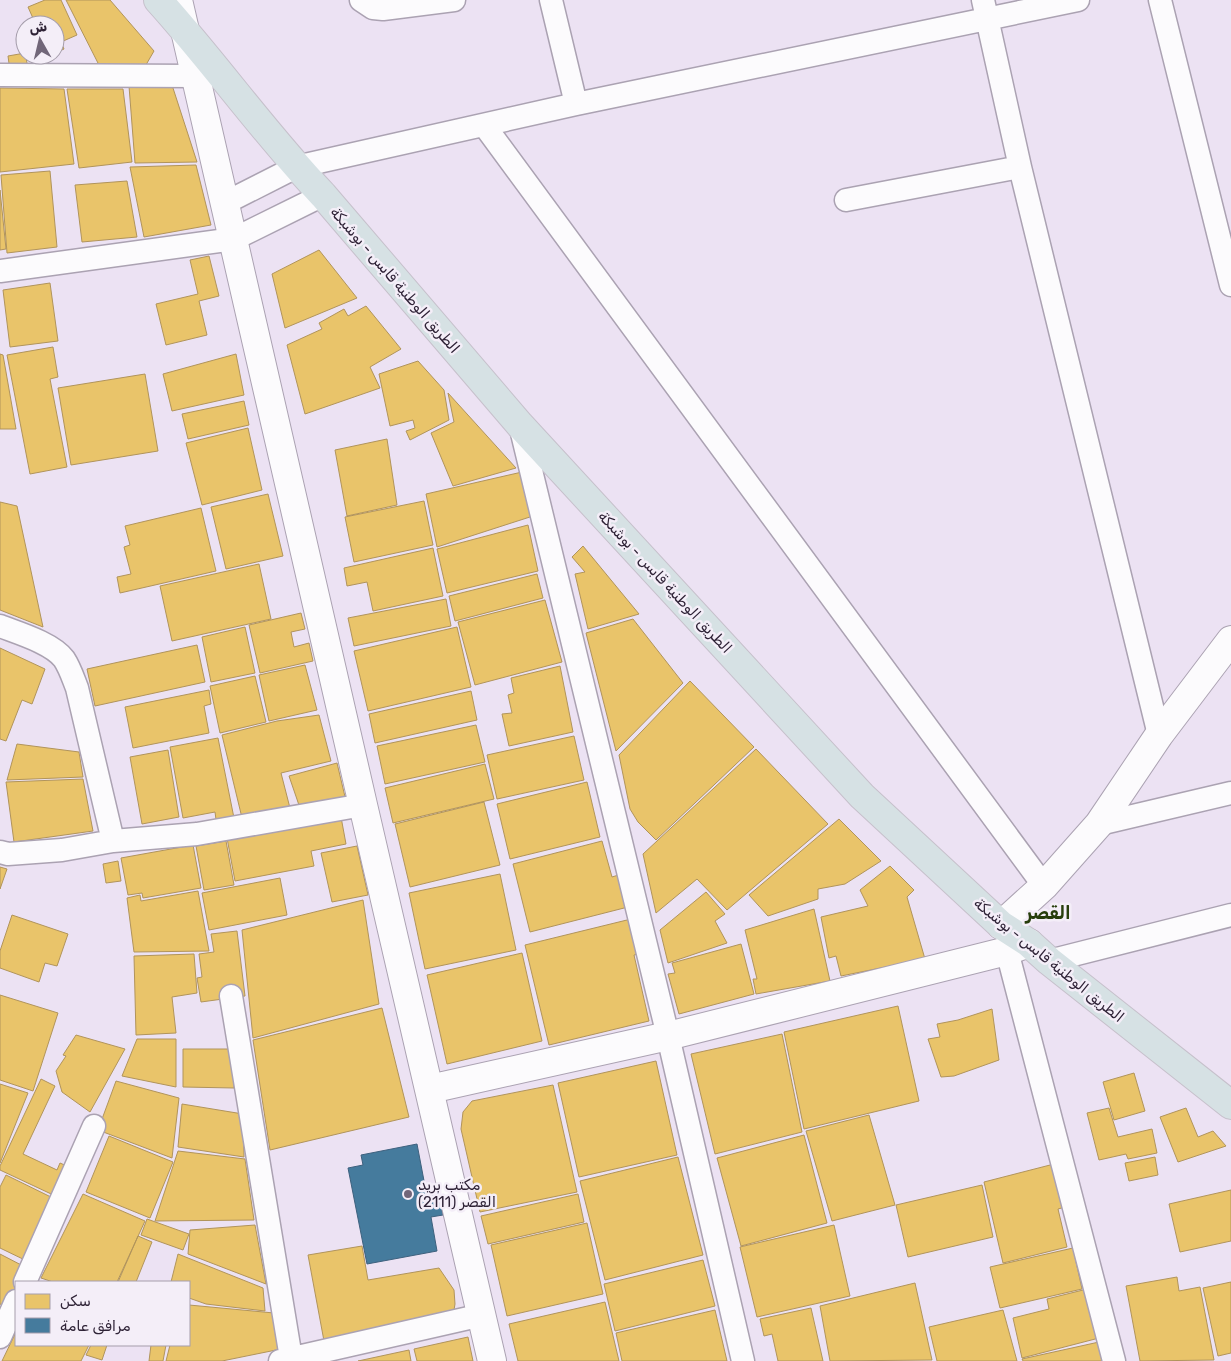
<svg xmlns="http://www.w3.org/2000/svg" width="1231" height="1361" viewBox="0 0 1231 1361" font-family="Rubik,'Noto Naskh Arabic',sans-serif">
	<rect width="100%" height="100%" fill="#ece2f3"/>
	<path fill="#e9c46a" stroke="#b1945b" d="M45 0H61L77 35 61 42 64 49 55 53V25H36L28 7Z
		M66 0H110L154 51 143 70 101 69Z
		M25 53 28 68 10 71 8 56Z
		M172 85 197 162 135 163 129 86Z
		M0 88 64 89 74 164 0 172Z
		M67 89H123L132 162 79 168Z
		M196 165 211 225 144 237 130 167Z
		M50 171 57 247 7 253 1 175Z
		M127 181 137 237 82 242 75 185Z
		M0 190 6 249 0 250Z
		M319 250 357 298 285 328 272 274Z
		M209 256 219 296 199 301 207 335 166 345 156 304 198 294 190 260Z
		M50 283 58 341 10 347 3 290Z
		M366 306 401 349 370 367 380 388 305 414 287 345 322 329 319 323 344 309 348 316Z
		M53 347 58 377 50 379 67 467 30 474 7 355Z
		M0 354 3 355 16 429H0Z
		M236 354 244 395 172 411 163 374Z
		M418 361 444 390 449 420 410 440 406 431 415 428 413 420 390 426 379 374Z
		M145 374 158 451 71 465 58 388Z
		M448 393 516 468 453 486 431 433 454 422Z
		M244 401 249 425 188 439 182 414Z
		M248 428 262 490 202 505 186 443Z
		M387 439 397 505 347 516 335 450Z
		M522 472 533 516 437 547 426 494Z
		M268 494 283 556 226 569 211 507Z
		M424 501 433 545 354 562 345 517Z
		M0 502 17 506 43 627 0 610Z
		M201 508 216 571 120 593 117 577 131 574 124 547 130 545 125 526Z
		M528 525 538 571 447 593 437 549Z
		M583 546 639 614 588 629 575 574 585 572 572 557Z
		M433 548 443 596 373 611 367 582 347 586 344 568Z
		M259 564 271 619 172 641 160 586Z
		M537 574 543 598 455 621 449 596Z
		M446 599 451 626 354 646 348 618Z
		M545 600 562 662 475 685 458 622Z
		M301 613 305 629 291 632 294 647 309 643 313 661 260 673 249 625Z
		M633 619 683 683 616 751 586 633Z
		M245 627 255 673 211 682 202 637Z
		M457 627 471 687 368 711 354 651Z
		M197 645 205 682 95 706 87 669Z
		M0 648 45 669 32 704 22 700 6 741 0 739Z
		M305 665 317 710 269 721 259 675Z
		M560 666 573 732 509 746 502 714 512 713 508 695 514 693 511 678Z
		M255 676 266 722 220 733 210 686Z
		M690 681 754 747 656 840 638 822 630 809 619 755Z
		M209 690 211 704 204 706 209 733 133 748 125 707Z
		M471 691 477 720 375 743 369 714Z
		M319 715 331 761 281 773 291 812 243 822 222 735 277 721Z
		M476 725 485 762 385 784 377 746Z
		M574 736 584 780 497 799 487 755Z
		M218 738 235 823 217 827 215 812 183 818 170 747Z
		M17 744 79 752 83 777 7 780Z
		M756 749 828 824 727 910 697 879 656 913 643 854Z
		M168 750 179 817 142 824 130 757Z
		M337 763 346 801 301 811 289 776Z
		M485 764 494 799 393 823 385 788Z
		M83 779 93 831 14 842 6 782Z
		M587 782 600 837 510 859 497 804Z
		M484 802 500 865 410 887 395 824Z
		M341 817 346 844 311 851 314 866 235 881 227 838Z
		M839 819 881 861 845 884 818 889V899L768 916 749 895Z
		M226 841 234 885 204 890 196 846Z
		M602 841 612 877 625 873 628 907 530 932 513 864Z
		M193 845 201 888 143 898 142 893 128 895 121 858Z
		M357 846 368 895 332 902 321 853Z
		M118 861 121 881 106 883 103 864Z
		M890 866 914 890 907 897 925 959 841 976 836 956 829 958 821 917 868 906 860 890Z
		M0 867 7 869 0 889Z
		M500 874 516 950 425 969 409 893Z
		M280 878 287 915 209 930 202 893Z
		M198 891 209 951 134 952 127 898 140 895 141 901Z
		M706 892 725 914 715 921 727 943 668 963 660 930Z
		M363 900 379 1004 253 1038 242 930Z
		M814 909 830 981 756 994 753 979H757L745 930Z
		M12 915 68 934 57 966 45 963 39 982 0 968V951Z
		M631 919 639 954 634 955 649 1021 549 1045 525 945Z
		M237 931 245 996 201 1002 197 978 202 977 199 954 214 952 211 934Z
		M741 944 754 994 679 1014 668 974 675 973 672 963Z
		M522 953 542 1041 447 1064 427 975Z
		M194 954 197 993 172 997 176 1033 136 1035 134 956Z
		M0 995 58 1013 33 1091 0 1080Z
		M898 1006 919 1101 804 1129 784 1032Z
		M382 1008 409 1117 270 1150 253 1040Z
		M992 1009 999 1060 954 1076 941 1077 928 1039 940 1037 937 1024 958 1020Z
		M782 1034 802 1132 715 1154 691 1054Z
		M76 1035 125 1049 90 1112 62 1092 56 1071 66 1056 63 1055Z
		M137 1039H176V1087L122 1076Z
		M183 1049H235L234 1088 183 1087Z
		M656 1061 677 1155 579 1177 558 1083Z
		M1134 1073 1145 1111 1114 1120 1103 1082Z
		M41 1079 55 1086 23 1154 57 1170 60 1163 78 1171 64 1200 0 1170V1166Z
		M116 1081 179 1098 172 1158 98 1130Z
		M0 1084 28 1093 0 1163Z
		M553 1085 577 1192 480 1212 461 1129 463 1112 472 1101Z
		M182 1104 243 1114 244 1157 178 1147Z
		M1109 1108 1118 1137 1152 1129 1157 1153 1128 1159 1126 1154 1099 1160 1087 1113Z
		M1186 1108 1198 1137 1213 1131 1226 1146 1178 1162 1160 1117Z
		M869 1115 895 1205 832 1221 806 1131Z
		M804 1135 827 1223 741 1246 717 1158Z
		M109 1136 173 1162 150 1218 86 1192Z
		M178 1151 245 1159 254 1220 155 1221Z
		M678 1157 703 1255 605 1280 580 1181Z
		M1155 1157 1158 1175 1129 1181 1125 1163Z
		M1054 1164 1065 1207 1058 1209 1067 1247 1003 1263 984 1182Z
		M6 1175 57 1200 27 1261 0 1248V1187Z
		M982 1185 993 1237 908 1257 896 1205Z
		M1231 1190V1241L1180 1252 1169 1204Z
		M83 1194 145 1221 117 1282H53L41 1278Z
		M578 1194 584 1222 488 1244 481 1216Z
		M147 1219 189 1234 183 1250 141 1235Z
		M587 1223 603 1294 507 1316 491 1245Z
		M255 1225 266 1284 188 1254 190 1230Z
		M834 1225 850 1296 757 1317 740 1247Z
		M138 1236 152 1242 136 1282H118Z
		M362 1246 368 1280 439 1268 454 1290 455 1304 454 1310 324 1341 308 1255Z
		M1073 1248 1082 1289 1000 1308 990 1267Z
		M0 1254 27 1268 13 1294 14 1311 0 1304Z
		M178 1254 263 1288 265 1311 206 1304 189 1298V1282H171Z
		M703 1260 715 1306 615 1331 604 1284Z
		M1177 1277 1179 1291 1200 1287 1214 1360 1140 1361 1126 1286Z
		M1231 1282V1353L1218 1356 1203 1288Z
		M915 1283 932 1360 830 1361 820 1306Z
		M1091 1288 1099 1338 1022 1358 1013 1318 1049 1309 1047 1299Z
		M605 1302 619 1361H518L509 1324Z
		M189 1305 274 1313 281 1349 222 1361H166L170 1345H189Z
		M811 1308 823 1361H778L772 1334 764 1336 760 1319Z
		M715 1310 727 1361H622L616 1333Z
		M1003 1310 1017 1361H937L929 1327Z
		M16 1332V1345H89L81 1361H2Z
		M468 1337 473 1361H417L414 1349Z
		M1099 1342 1103 1361H1023L1022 1359Z
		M91 1345H107L102 1360 86 1355Z
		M151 1345H166L163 1361H149Z
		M409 1350 411 1361H358Z"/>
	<path fill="#457b9d" stroke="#3e617e" d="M417 1144 425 1186 437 1184 443 1215 431 1217 437 1251 367 1264 348 1168 363 1165 361 1155Z"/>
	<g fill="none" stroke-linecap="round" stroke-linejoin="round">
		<g stroke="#aba2b2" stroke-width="25">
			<path id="minor" d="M361 0 373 8 383 9 454 0
				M551 0 576 104
				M983 0 1020 167 1159 735
				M1160 0 1231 285
				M0 75 196 76
				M484 125 1044 886
				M846 200 1020 167
				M225 203 296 167 576 104 1078 0
				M0 271 234 239 323 195
				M520 425 668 1036 743 1361
				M0 626C18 633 52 643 64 659 70 668 73 678 77 688L113 841
				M1099 824 1231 793
				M0 852 8 854 62 850 113 841 197 834 363 805
				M1007 951 1114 1361
				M1049 961 1231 915
				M231 996 291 1358
				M25 1282 94 1126
				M0 1337 16 1301
				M280 1361 482 1315"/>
		</g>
		<g stroke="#aba2b2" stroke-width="30">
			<path id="tertiary" d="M178 0 363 805 492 1361
				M1001 925 1044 886 1099 824 1159 735 1231 640
				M430 1089 668 1036 1007 951 1029 943"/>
		</g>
		<g stroke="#c6c0cb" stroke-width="30">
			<path id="primary" d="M158 0C215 63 264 133 323 195L520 425 862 796 1001 925 1029 943 1049 961 1231 1105"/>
		</g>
		<use href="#minor" stroke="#fcfbfd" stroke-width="22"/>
		<use href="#tertiary" stroke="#fcfbfd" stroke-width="28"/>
		<use href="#primary" stroke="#d6e1e4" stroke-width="28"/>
	</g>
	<circle fill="#716679" stroke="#f4eef8" stroke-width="2" cx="408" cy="1194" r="5"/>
	<g text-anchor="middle" stroke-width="5" stroke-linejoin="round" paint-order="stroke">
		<g font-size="15" fill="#2f2337" stroke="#f4eef8">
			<text transform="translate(395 280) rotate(49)" y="5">الطريق الوطنية قابس - بوشبكة</text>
			<text transform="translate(665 582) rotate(47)" y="5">الطريق الوطنية قابس - بوشبكة</text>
			<text transform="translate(1049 960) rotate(39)" y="5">الطريق الوطنية قابس - بوشبكة</text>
		</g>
		<g font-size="15" fill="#2f2337" stroke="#f4eef8" text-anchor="start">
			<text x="418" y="1190">مكتب بريد<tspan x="418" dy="17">القصر (2111)</tspan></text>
		</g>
		<g font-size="18" font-weight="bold" fill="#273e0c" stroke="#f4eef8">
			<text x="1048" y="919">القصر</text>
		</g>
	</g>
	<rect x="15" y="1281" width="175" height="65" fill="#f4eef8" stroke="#a59dab"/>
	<rect x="25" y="1294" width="25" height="15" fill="#e9c46a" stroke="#a59dab"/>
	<text x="60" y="1306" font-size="15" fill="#2f2337">سكن</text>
	<rect x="25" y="1318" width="25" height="15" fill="#457b9d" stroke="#a59dab"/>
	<text x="60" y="1331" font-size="15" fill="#2f2337">مرافق عامة</text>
	<g transform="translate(40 40) rotate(352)"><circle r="24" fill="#f4eef8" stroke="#a59dab"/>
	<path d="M0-4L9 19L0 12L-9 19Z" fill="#716679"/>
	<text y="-8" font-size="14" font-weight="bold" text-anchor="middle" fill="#2f2337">ش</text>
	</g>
</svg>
